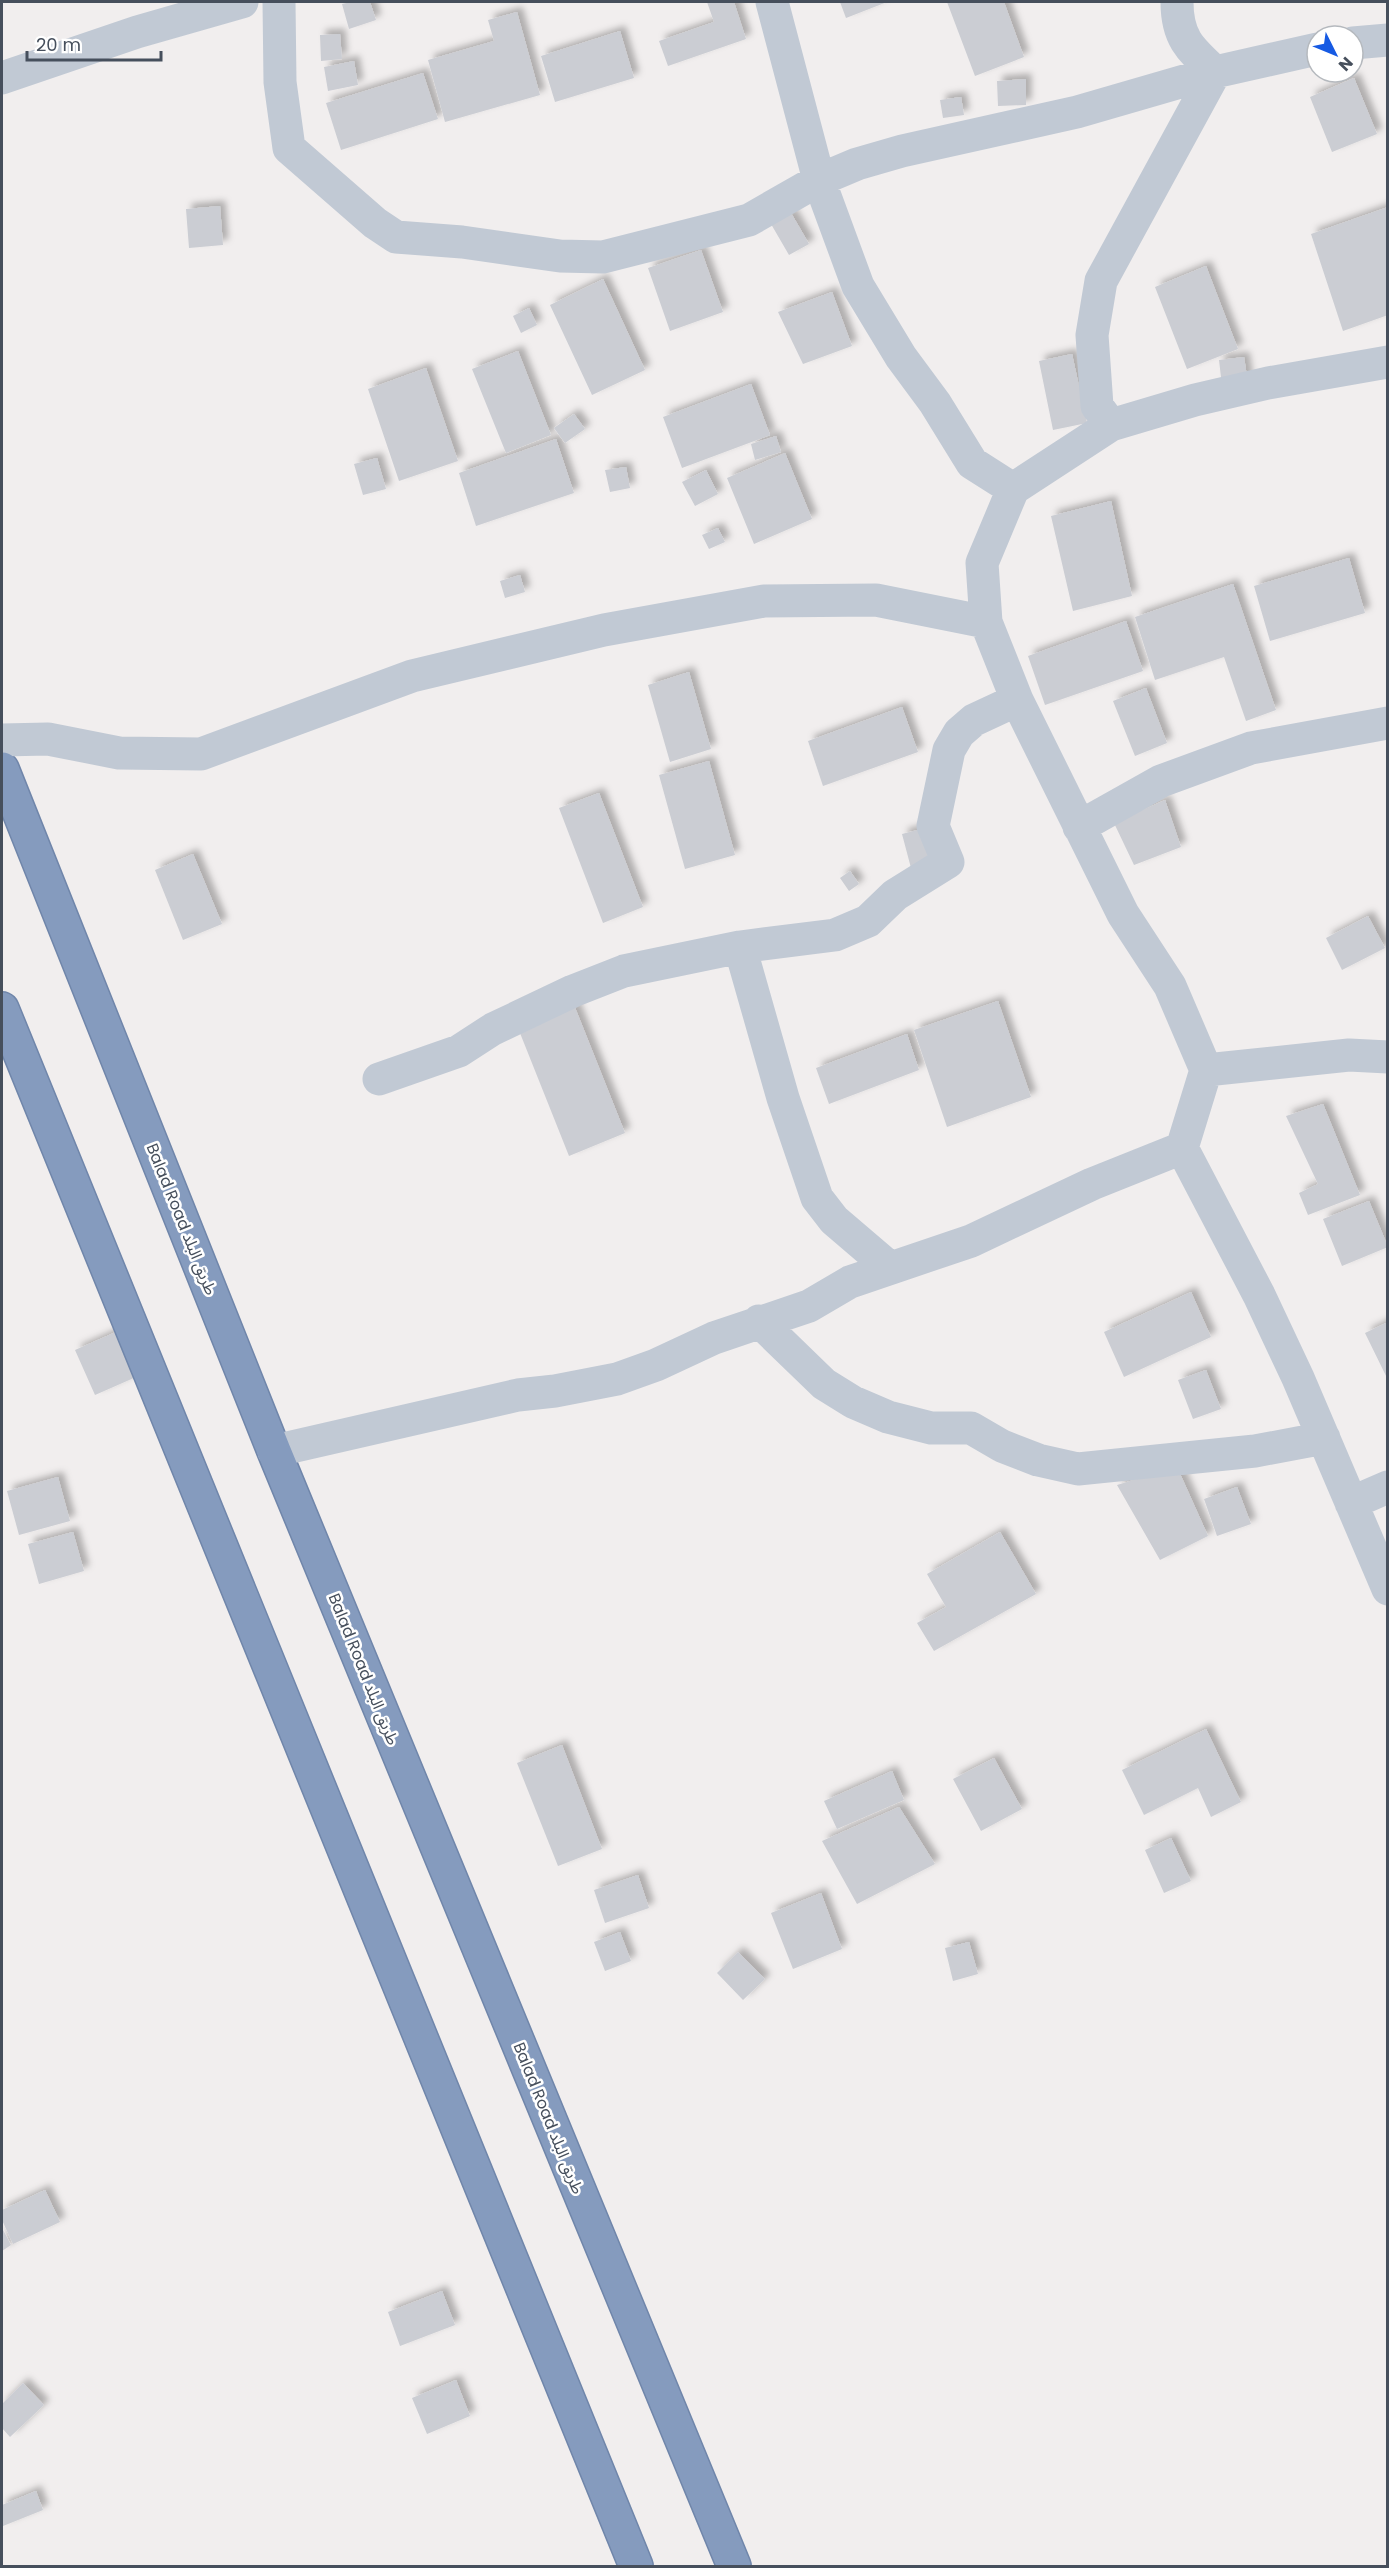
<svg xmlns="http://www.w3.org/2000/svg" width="1389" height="2568" viewBox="0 0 1389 2568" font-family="Poppins,'Noto Sans Arabic',sans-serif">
	<defs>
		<filter id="shadow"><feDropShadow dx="5.5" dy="-5.5" stdDeviation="3" flood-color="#0004"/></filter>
	</defs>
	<rect width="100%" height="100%" fill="#f1eeee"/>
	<path fill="#cbcdd3" filter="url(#shadow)" d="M351 2H370L376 20 349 29 342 4Z
		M707 2H734L746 39 668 66 659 41 714 22Z
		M840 2H887L846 18Z
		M947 2H1004L1024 57 975 76Z
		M517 12 540 95 445 122 428 60 494 41 488 20Z
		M620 31 634 78 555 102 541 56Z
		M340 34 342 59 321 61 320 35Z
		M354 61 358 85 328 91 324 67Z
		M423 73 438 119 341 150 326 103Z
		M1354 78 1377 134 1332 152 1310 97Z
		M1026 79V105L998 106 997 81Z
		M961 97 964 115 943 118 940 100Z
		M220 206 223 245 189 248 186 209Z
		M1388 207V315L1343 331 1311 234Z
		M791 213 809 244 789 255 771 224Z
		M701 250 723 312 670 331 648 268Z
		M1206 266 1238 349 1187 369 1155 287Z
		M603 279 645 370 592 395 550 305Z
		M832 292 852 346 803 364 778 312Z
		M529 308 537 325 521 333 513 316Z
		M518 351 551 435 506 453 472 369Z
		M1072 354 1087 423 1053 430 1039 361Z
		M1244 357 1248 383 1222 386 1219 360Z
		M426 368 458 461 399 481 368 389Z
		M751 384 770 435 682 468 663 417Z
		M574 414 585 429 565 443 554 428Z
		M776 436 781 452 755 460 751 444Z
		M556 439 574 493 476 526 459 473Z
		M785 453 812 519 754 544 727 478Z
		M377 458 386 489 363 495 354 464Z
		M626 467 630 488 610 492 605 470Z
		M706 470 718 494 695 506 682 482Z
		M1111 501 1132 596 1073 611 1051 516Z
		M718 528 725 542 709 549 702 535Z
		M1349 558 1365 613 1270 641 1254 586Z
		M520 575 525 592 505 598 500 581Z
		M1233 584 1276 710 1246 721 1224 657 1155 680 1135 617Z
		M1126 621 1143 671 1045 705 1028 656Z
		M689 672 711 749 670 762 648 685Z
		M1146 688 1167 743 1135 756 1113 701Z
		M902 707 918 752 823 786 808 741Z
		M709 761 735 855 685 869 659 775Z
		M599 793 643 907 603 923 559 808Z
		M1165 800 1181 847 1134 865 1114 823Z
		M929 827 939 860 911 868 902 834Z
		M193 854 222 924 183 940 155 870Z
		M850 871 859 884 849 891 840 878Z
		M1368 916 1385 948 1342 970 1326 938Z
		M998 1001 1031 1097 947 1127 914 1030Z
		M574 1005 625 1133 569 1156 518 1028Z
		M907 1034 919 1070 829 1104 816 1068Z
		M1323 1104 1360 1195 1308 1215 1299 1193 1318 1184 1286 1116Z
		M1369 1201 1388 1247 1342 1266 1323 1219Z
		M1191 1292 1211 1337 1124 1377 1104 1332Z
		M1388 1322V1380L1365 1333Z
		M116 1332 136 1377 95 1395 75 1350Z
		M1206 1370 1221 1409 1193 1419 1178 1380Z
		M1177 1467 1208 1536 1160 1560 1117 1485Z
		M58 1477 70 1521 19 1535 7 1491Z
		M1237 1487 1251 1524 1217 1536 1204 1499Z
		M73 1532 84 1571 39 1584 28 1544Z
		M1000 1532 1036 1594 934 1651 917 1623 946 1607 927 1574Z
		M1206 1729 1241 1802 1211 1817 1198 1788 1144 1815 1122 1770Z
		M562 1745 602 1849 558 1866 517 1763Z
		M994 1758 1022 1809 981 1831 953 1779Z
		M892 1771 904 1800 837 1829 824 1801Z
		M899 1807 935 1864 857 1904 822 1841Z
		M1171 1838 1191 1881 1164 1893 1145 1850Z
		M638 1875 649 1908 605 1923 594 1890Z
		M821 1893 842 1949 793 1969 771 1913Z
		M620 1932 631 1961 605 1971 594 1942Z
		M969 1942 978 1974 953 1981 945 1948Z
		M738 1952 765 1979 743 2000 717 1973Z
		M45 2190 60 2222 13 2244 2 2220V2210Z
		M2 2228 11 2245 2 2251Z
		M442 2291 455 2325 400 2346 388 2312Z
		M456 2380 470 2416 427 2434 412 2398Z
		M23 2383 44 2405 10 2437 2 2428V2404Z
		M36 2491 43 2510 3 2526 2 2505Z"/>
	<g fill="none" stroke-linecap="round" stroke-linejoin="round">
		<g stroke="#7086aa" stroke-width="36">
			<path id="highway" d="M2 769 274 1451 734 2566
				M2 1009 636 2566"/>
		</g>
		<path stroke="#c1c9d4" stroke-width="33" d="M279 2 280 82 289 148 375 223 396 237 462 242 560 256 603 257 749 220 819 180 857 164 902 151 1077 112 1215 72 1317 49
			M772 2 819 180 858 286 901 357 935 403 972 463 1013 489
			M1353 43 1388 40
			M2 78 137 32 242 2
			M1111 425 1097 406 1092 335 1101 281 1215 72C1190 49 1177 38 1177 2
			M2 740 48 739 119 753 201 754 412 676 604 630 764 601 876 600 986 622
			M1079 827 1161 781 1251 748 1388 723
			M740 947 783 1098 817 1198 834 1220 889 1267
			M1206 1070 1349 1055 1388 1057
			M379 1079 459 1051 493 1029 573 991 624 971 740 947 835 935 868 921 895 895 948 862 933 826 949 750 959 733 974 720 1017 700
			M1182 1148 1259 1295 1298 1378 1388 1589
			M759 1321 824 1384 853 1402 888 1417 931 1428H971L1002 1446 1038 1460 1078 1469 1255 1451 1324 1438
			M274 1451 518 1395 555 1391 617 1379 656 1365 714 1338 809 1306 850 1282 971 1241 1092 1184 1182 1148 1206 1070 1170 986 1123 914 1017 700 986 622 982 563 1013 489 1111 425 1195 400 1268 383 1388 362
			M1351 1503 1388 1487"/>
		<use href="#highway" stroke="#859bbe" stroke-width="33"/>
	</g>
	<g text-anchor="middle" stroke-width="5" stroke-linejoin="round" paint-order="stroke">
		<g font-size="16" fill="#464f5c" stroke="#fff">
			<text transform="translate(182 1219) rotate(68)" y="6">Balad Road طريق البلد</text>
			<text transform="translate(364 1669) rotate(68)" y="6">Balad Road طريق البلد</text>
			<text transform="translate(549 2118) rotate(68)" y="6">Balad Road طريق البلد</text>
		</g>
	</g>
	<rect width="1389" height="2568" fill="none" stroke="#464f5c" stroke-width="6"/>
	<g transform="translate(1335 54) rotate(133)"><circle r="28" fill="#ffffff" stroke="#b5b9be" stroke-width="1.5"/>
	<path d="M0-4.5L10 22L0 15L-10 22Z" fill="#165ae3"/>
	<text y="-9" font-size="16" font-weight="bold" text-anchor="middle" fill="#464f5c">N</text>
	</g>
	<path d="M27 51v9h134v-9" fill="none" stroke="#464f5c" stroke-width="3"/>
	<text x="36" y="51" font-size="18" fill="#464f5c" stroke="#ffffff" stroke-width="4.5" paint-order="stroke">20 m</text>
</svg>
